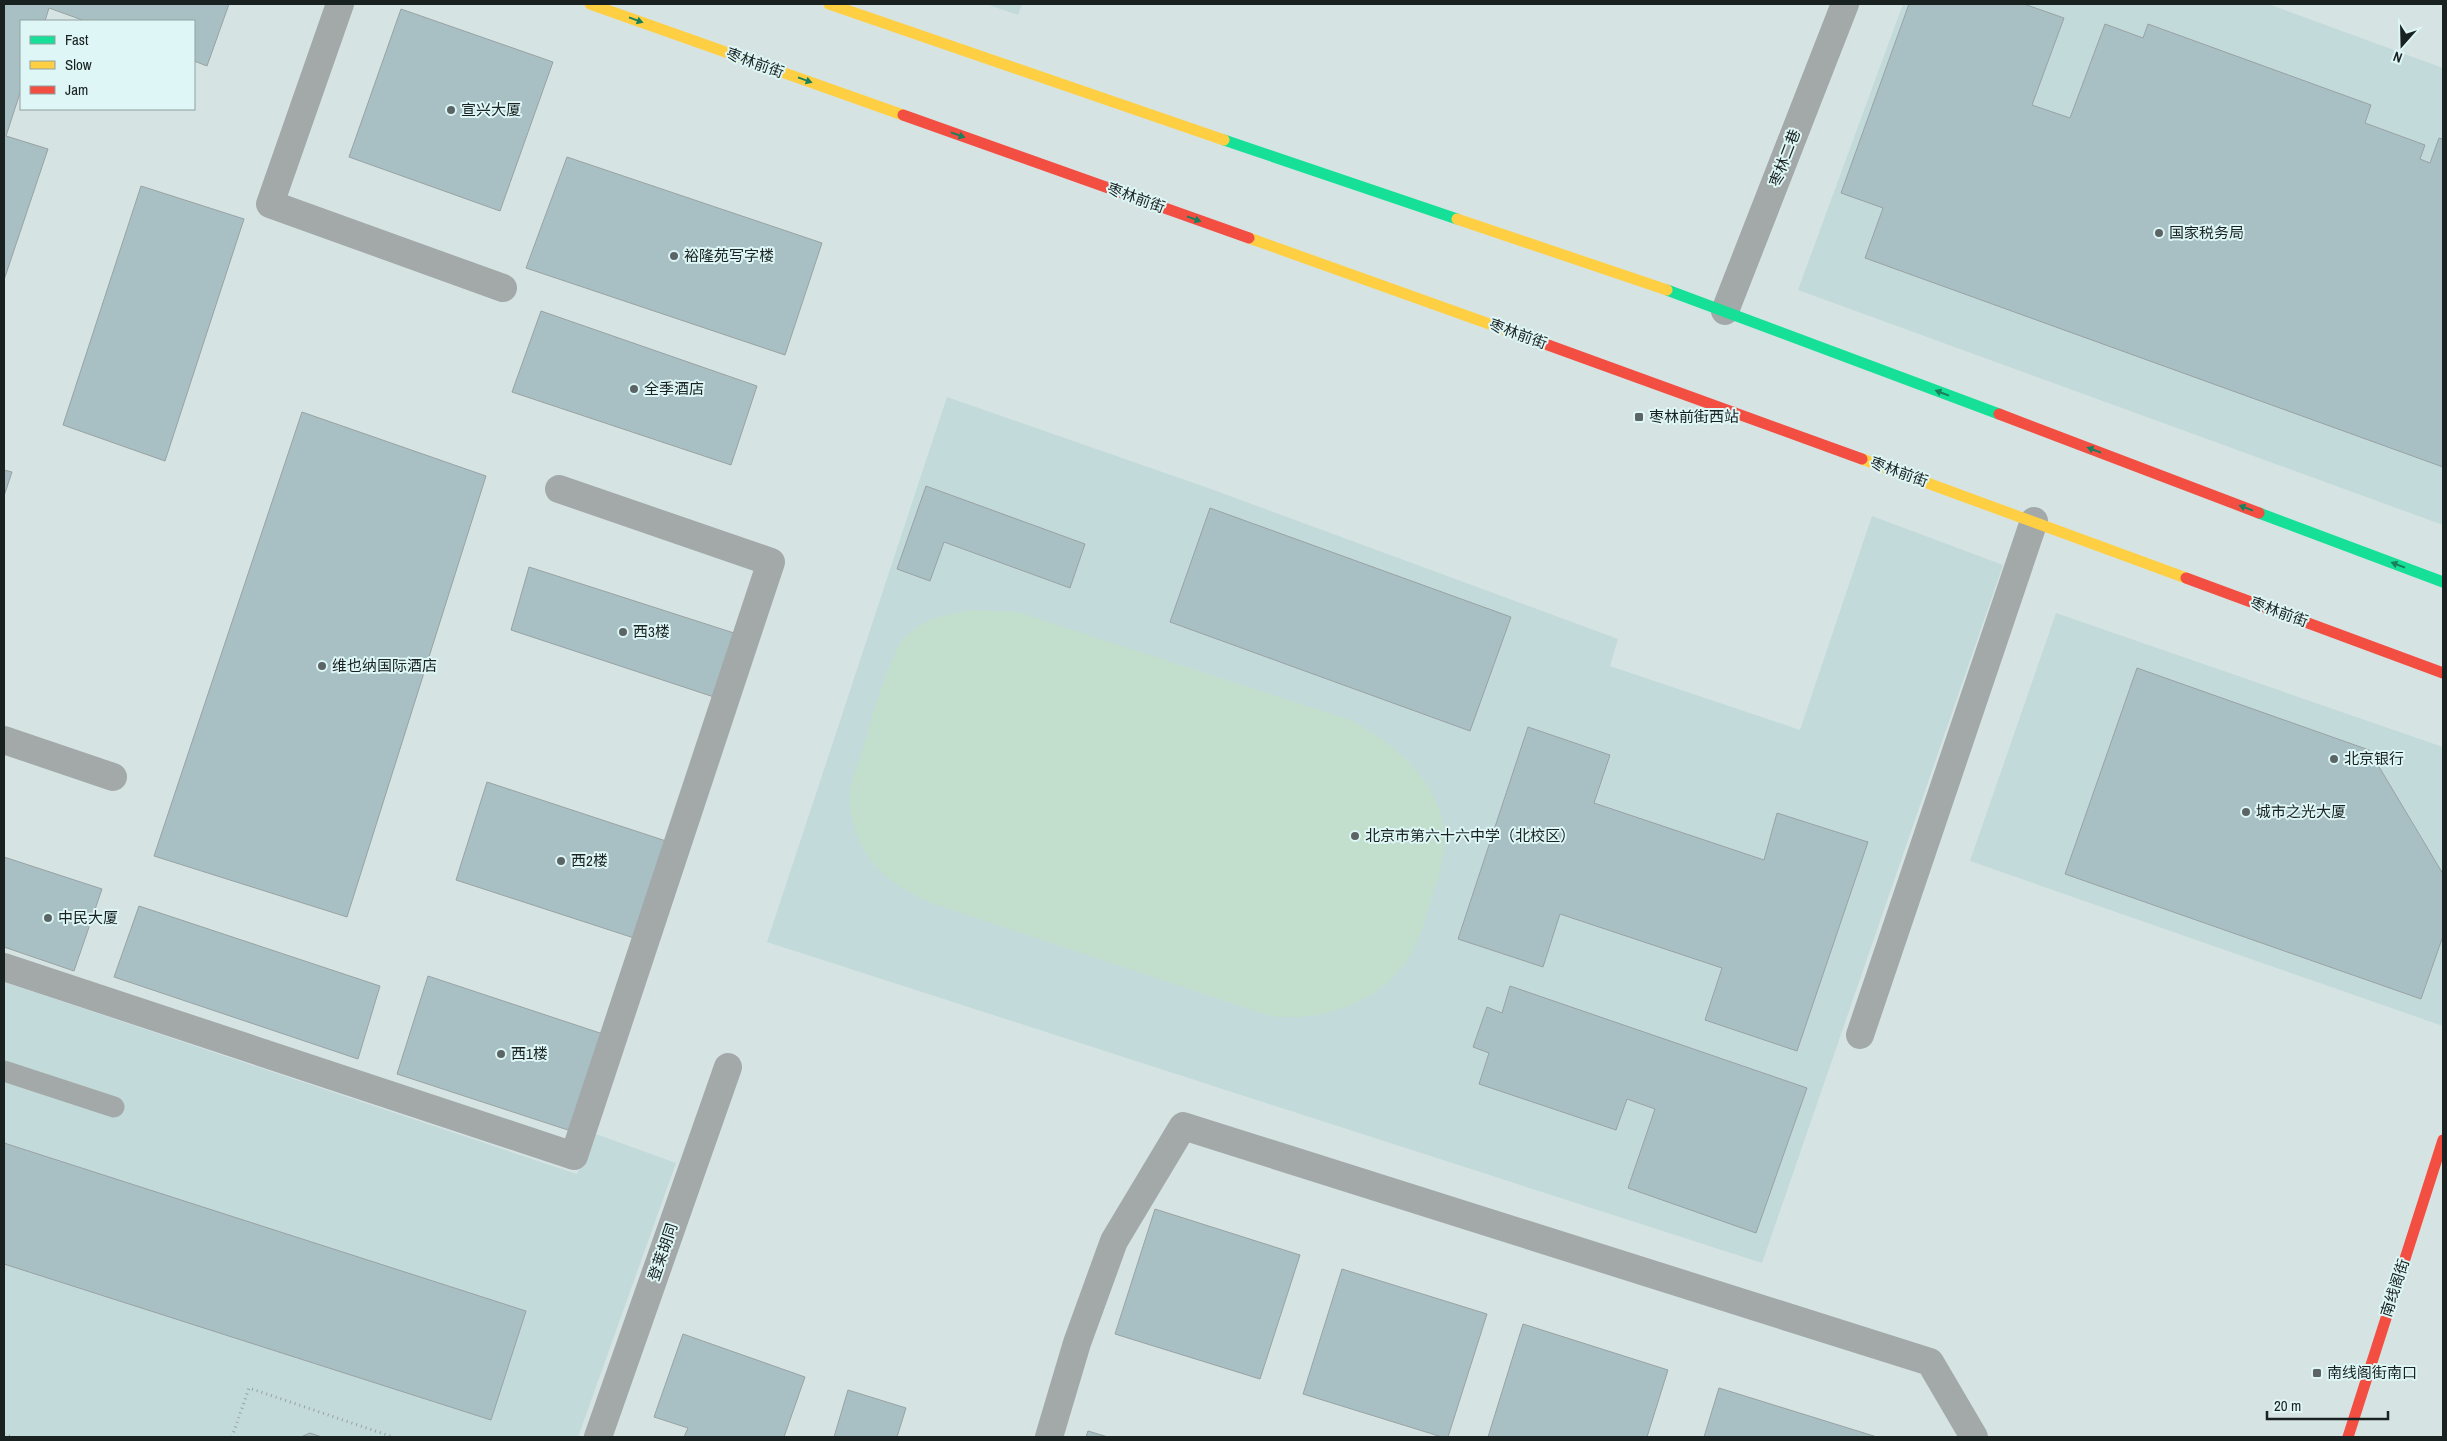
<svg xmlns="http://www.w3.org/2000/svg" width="2447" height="1441" viewBox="0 0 2447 1441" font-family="'Archivo Narrow','Noto Sans SC',sans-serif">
	<rect width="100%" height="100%" fill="#d6e3e3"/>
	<path fill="#c3dada" d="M986 4H1022L1018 15Z
		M1903 4H2268L2443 68V525L1798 290Z
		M947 397 1211 489 1618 639 1610 666 1800 730 1872 516 2003 565 1762 1263 767 942Z
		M2056 613 2443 747V1026L1970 861Z
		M4 982 577 1174 596 1134 676 1163 578 1437H4Z"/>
	<path fill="#c2decc" d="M973 610 1017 612 1353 721C1392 744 1425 768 1440 812 1450 838 1442 868 1433 893 1427 913 1421 936 1411 954 1384 1002 1321 1023 1270 1016L931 903C891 884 865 867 853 822 850 812 849 801 850 791 852 777 859 762 863 748 873 715 883 678 898 647 900 642 906 636 910 633 925 618 953 613 973 610Z"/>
	<path fill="#a8c0c4" stroke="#99a2a3" d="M4 4H229L207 66 194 61V21H85L49 8 45 21H21V90L6 136 48 149 4 280Z
		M1909 4H2024L2064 18 2032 105 2070 118 2105 24 2143 38 2148 24 2371 105 2365 123 2425 145 2420 159 2430 163 2439 138 2443 139V467L1865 258 1883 208 1841 193Z
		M401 9 553 62 500 211 349 157Z
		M567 157 822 243 785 355 526 268Z
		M141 186 244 219 165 461 63 425Z
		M541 311 757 386 731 465 512 392Z
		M302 412 486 476 347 917 154 856Z
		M4 470 12 472 4 496Z
		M926 486 1085 544 1070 588 944 542 930 581 897 569Z
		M1210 508 1511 617 1470 731 1170 622Z
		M529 567 734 633 714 697 511 630Z
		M2137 668 2369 750 2443 874V936L2421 999 2065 874Z
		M1528 727 1610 755 1594 803 1764 860 1777 813 1868 842 1797 1051 1705 1020 1722 968 1560 914 1543 967 1458 939Z
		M487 782 666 841 634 938 456 880Z
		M4 857 102 889 74 971 4 947Z
		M139 906 380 986 358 1059 114 977Z
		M428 976 606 1035 574 1132 397 1074Z
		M1510 986 1807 1088 1756 1233 1628 1188 1655 1109 1627 1099 1616 1130 1479 1084 1489 1053 1473 1047 1487 1007 1502 1013Z
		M4 1143 526 1311 491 1420 4 1264Z
		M1155 1209 1300 1255 1260 1379 1115 1334Z
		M1342 1269 1487 1314 1448 1437H1442L1303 1394Z
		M1523 1324 1668 1370 1647 1437H1488Z
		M683 1334 805 1377 784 1437H684L688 1428 654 1417Z
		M1719 1388 1877 1437H1704Z
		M848 1390 906 1408 897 1437H834Z
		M1088 1431 1108 1437H1086Z
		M310 1433 322 1437H301Z"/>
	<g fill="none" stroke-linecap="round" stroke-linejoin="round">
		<path stroke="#9aa1a0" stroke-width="3" stroke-dasharray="1 4" stroke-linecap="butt" d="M4 1434 12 1437
			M232 1437 249 1388 393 1437"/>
		<path stroke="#a3a8a8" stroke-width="21" d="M4 1071 114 1107"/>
		<path stroke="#a3a8a8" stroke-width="28" d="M340 4 270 204 503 288
			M1725 311 1845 4
			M4 740 113 777
			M4 967 574 1156 771 562 559 489
			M1860 1035 2034 521
			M598 1437 728 1067
			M1049 1437 1077 1343 1114 1241 1183 1126 1930 1362 1974 1437"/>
		<path stroke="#16e098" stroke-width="11" d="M1224 140 1457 219
			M1667 290 1999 414
			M2259 513 2443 582"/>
		<path stroke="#ffcf43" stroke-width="11" d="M590 4 903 115
			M829 4 1224 140
			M1457 219 1667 290
			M1249 238 1548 345
			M1862 459 2186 578"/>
		<path stroke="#f24e42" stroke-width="11" d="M903 115 1249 238
			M1548 345 1862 459
			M1999 414 2259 513
			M2186 578 2443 673
			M2348 1437 2443 1140"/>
	</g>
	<defs><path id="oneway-solid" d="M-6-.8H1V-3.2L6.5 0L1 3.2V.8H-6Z" transform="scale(1.25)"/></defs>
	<g fill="#18805c">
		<use href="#oneway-solid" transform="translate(636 20) rotate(20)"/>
		<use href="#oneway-solid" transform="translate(805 80) rotate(20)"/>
		<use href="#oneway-solid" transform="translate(958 135) rotate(20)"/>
		<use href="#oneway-solid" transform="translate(1194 219) rotate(20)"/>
		<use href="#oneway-solid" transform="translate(1942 393) rotate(-159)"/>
		<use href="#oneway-solid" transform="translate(2094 450) rotate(-159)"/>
		<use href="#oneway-solid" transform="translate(2246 508) rotate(-159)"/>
		<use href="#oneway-solid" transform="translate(2398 565) rotate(-159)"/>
	</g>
	<g fill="#5b6565" stroke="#def6f5" stroke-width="2">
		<circle cx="451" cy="110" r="5"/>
		<circle cx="2159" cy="233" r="5"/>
		<circle cx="674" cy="256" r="5"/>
		<circle cx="634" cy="389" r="5"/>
		<rect x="1634" y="412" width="10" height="10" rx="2.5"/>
		<circle cx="623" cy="632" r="5"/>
		<circle cx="322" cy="666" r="5"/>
		<circle cx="2334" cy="759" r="5"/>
		<circle cx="2246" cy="812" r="5"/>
		<circle cx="1355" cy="836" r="5"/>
		<circle cx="561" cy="861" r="5"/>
		<circle cx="48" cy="918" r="5"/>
		<circle cx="501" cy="1054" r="5"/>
		<rect x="2312" y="1368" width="10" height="10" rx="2.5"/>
	</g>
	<g text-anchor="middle" stroke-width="4" stroke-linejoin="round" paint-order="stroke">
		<g font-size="15" fill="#192121" stroke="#def6f5">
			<text transform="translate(755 63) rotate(20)" y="5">枣林前街</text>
			<text transform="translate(1785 158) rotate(-69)" y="5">枣林二巷</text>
			<text transform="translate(1136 198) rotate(20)" y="5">枣林前街</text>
			<text transform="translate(1518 334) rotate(20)" y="5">枣林前街</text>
			<text transform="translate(1899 472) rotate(20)" y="5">枣林前街</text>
			<text transform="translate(2279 612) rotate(20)" y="5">枣林前街</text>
			<text transform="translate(663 1252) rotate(-71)" y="5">登莱胡同</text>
			<text transform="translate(2395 1288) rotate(-72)" y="5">南线阁街</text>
		</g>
		<g font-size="15" fill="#192121" stroke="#def6f5" text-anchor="start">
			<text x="461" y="115">宣兴大厦</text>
			<text x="2169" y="238">国家税务局</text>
			<text x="684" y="261">裕隆苑写字楼</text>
			<text x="644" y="394">全季酒店</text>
			<text x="1649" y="422">枣林前街西站</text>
			<text x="633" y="637">西3楼</text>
			<text x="332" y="671">维也纳国际酒店</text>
			<text x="2344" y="764">北京银行</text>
			<text x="2256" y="817">城市之光大厦</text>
			<text x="1365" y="841">北京市第六十六中学（北校区）</text>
			<text x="571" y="866">西2楼</text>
			<text x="58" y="923">中民大厦</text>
			<text x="511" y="1059">西1楼</text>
			<text x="2327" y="1378">南线阁街南口</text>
		</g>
	</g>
	<rect width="2447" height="1441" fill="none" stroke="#192121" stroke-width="10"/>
	<rect x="20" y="20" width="175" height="90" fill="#def6f5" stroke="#8fa1a0"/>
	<rect x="30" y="36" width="25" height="8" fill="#16e098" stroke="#8fa1a0"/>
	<text x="65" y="45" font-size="15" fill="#192121">Fast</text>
	<rect x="30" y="61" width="25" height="8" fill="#ffcf43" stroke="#8fa1a0"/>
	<text x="65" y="70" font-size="15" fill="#192121">Slow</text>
	<rect x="30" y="86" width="25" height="8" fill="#f24e42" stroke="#8fa1a0"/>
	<text x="65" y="95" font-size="15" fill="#192121">Jam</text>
	<g transform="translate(2402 45) rotate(200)" stroke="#def6f5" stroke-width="4" paint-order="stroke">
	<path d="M0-4L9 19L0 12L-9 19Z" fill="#192121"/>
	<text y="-8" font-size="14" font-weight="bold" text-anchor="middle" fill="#192121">N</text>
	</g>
	<path d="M2267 1411v8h121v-8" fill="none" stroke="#192121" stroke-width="2.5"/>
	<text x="2274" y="1411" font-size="15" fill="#192121" stroke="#def6f5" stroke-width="4" paint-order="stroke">20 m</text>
</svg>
